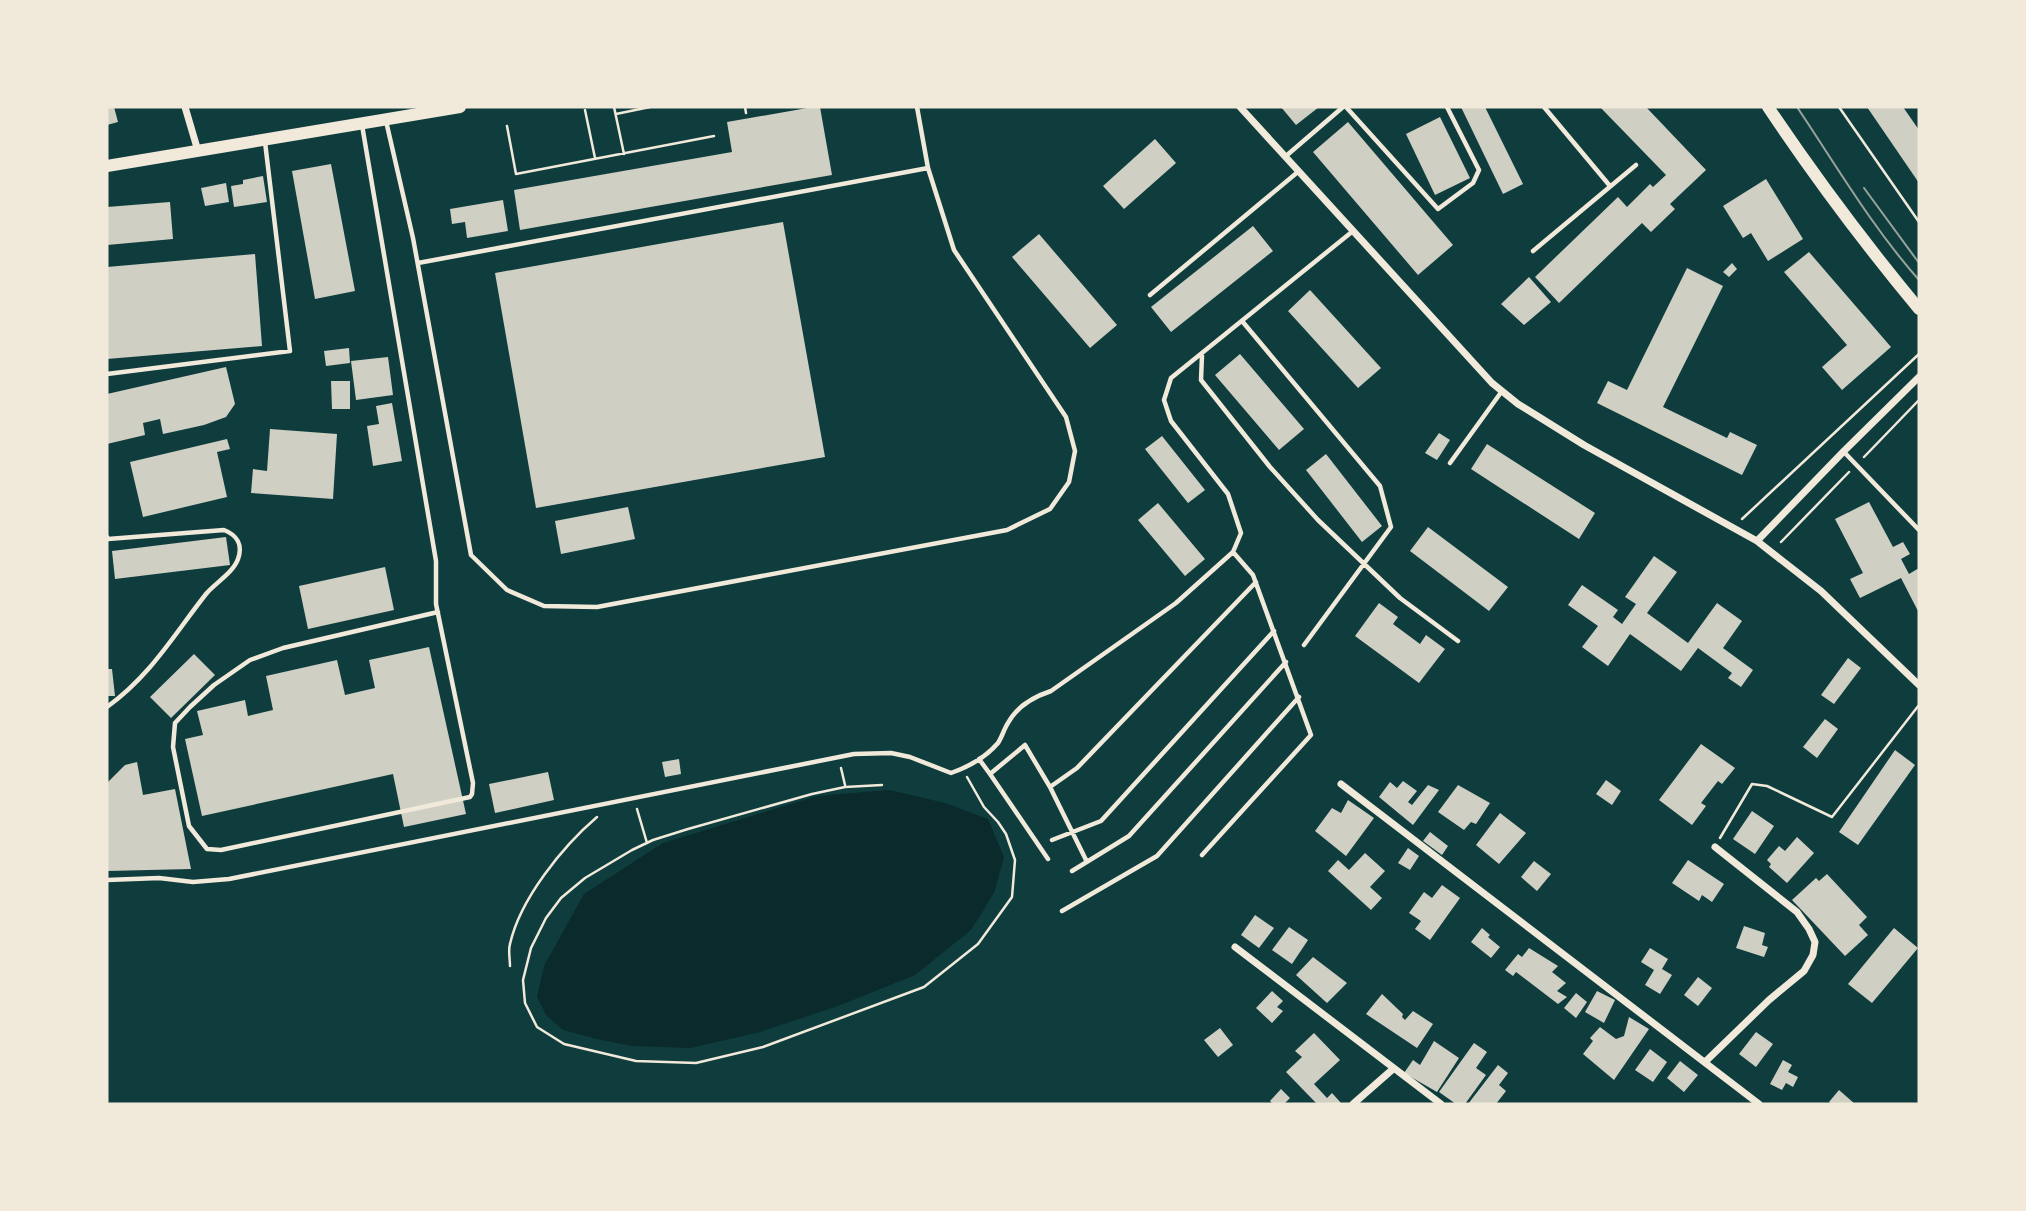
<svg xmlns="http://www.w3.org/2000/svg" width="2026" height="1211" viewBox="0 0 2026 1211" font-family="'Alegreya Sans',sans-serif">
	<rect width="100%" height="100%" fill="#0f3d3e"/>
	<path fill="#0a2a2b" d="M889 790 945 803 988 819 1004 857 994 893 971 930 915 975 838 1006 760 1032 691 1048 632 1046 601 1040 563 1030 546 1015 537 997 544 966 584 894 663 843 817 796Z"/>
	<path fill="#cfcfc3" d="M107 107H114L118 122 107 125Z
		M813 107H820L832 175 520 230 514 190 732 152 727 122Z
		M1281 107H1319L1296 125Z
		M1461 107H1485L1523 184 1503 194Z
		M1600 107H1646L1706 170 1670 204 1675 209 1651 232 1642 223 1559 303 1535 277 1618 197 1627 207 1650 184 1653 187 1666 175Z
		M1867 107H1903L1919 130V183Z
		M1440 117 1470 178 1435 195 1406 134Z
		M1348 122 1453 245 1418 275 1313 152Z
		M1155 139 1176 163 1124 209 1103 186Z
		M331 164 355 291 315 299 292 171Z
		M263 176 267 202 234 207 231 186 243 184V180Z
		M1766 179 1803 239 1768 261 1751 233 1743 238 1723 206Z
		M226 183 229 202 205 206 201 188Z
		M503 200 508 231 467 238 465 222 452 224 450 209Z
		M170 202 173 239 107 245V207Z
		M783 222 825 457 536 508 495 273Z
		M1253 226 1273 251 1171 332 1151 307Z
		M1039 234 1117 325 1090 348 1012 257Z
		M1809 252 1891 347 1842 390 1822 367 1847 345 1784 272Z
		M255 254 262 346 107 359V267Z
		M1732 263 1737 269 1729 277 1723 272Z
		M1687 268 1723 286 1663 407 1727 438 1730 432 1757 445 1742 475 1597 403 1608 381 1627 390Z
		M1529 277 1551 302 1524 325 1501 304Z
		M1310 290 1381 368 1358 388 1288 311Z
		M349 348 350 363 326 366 324 351Z
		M1240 354 1304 429 1279 450 1215 375Z
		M388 357 393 395 356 400 351 361Z
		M226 367 235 404 226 417 204 425 163 434 160 419 143 423 145 435 107 444V394Z
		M331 381H350V409H332Z
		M392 403 402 461 373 466 367 426 379 424 376 406Z
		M270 429 337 434 333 499 251 493 253 469 267 471Z
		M1439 433 1450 440 1437 460 1425 453Z
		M1162 436 1205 490 1188 503 1145 449Z
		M227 439 230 449 217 452 227 497 143 517 130 462Z
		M1487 444 1595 513 1579 539 1471 469Z
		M1326 454 1382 526 1362 542 1306 470Z
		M1869 502 1893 547 1903 542 1910 554 1901 559 1909 574 1919 568V613L1901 578 1860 598 1850 579 1863 573 1835 519Z
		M1158 503 1205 559 1185 576 1138 520Z
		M628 507 635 539 561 554 555 521Z
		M1428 527 1508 587 1489 611 1410 551Z
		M226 537 230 565 115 579 112 551Z
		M1654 556 1677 572 1647 613 1688 643 1717 603 1742 621 1723 648 1753 670 1741 687 1728 678 1732 673 1698 648 1681 671 1630 634 1608 666 1582 647 1598 626 1568 605 1582 585 1618 610 1613 617 1622 624 1636 604 1625 597Z
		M385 567 394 610 308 629 299 586Z
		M1379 603 1398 617 1393 624 1420 644 1426 635 1445 649 1419 683 1355 636Z
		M429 647 466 814 404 827 393 774 202 816 185 739 203 735 197 711 245 700 248 716 273 710 266 676 337 660 345 695 375 688 369 660Z
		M194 654 215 675 171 718 150 697Z
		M1848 658 1861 668 1834 704 1821 695Z
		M107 669H112L115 696H107Z
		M1825 719 1838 729 1817 758 1803 747Z
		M1701 744 1735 768 1722 784 1718 781 1701 803 1706 806 1692 825 1659 800Z
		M1895 750 1915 765 1858 845 1839 832Z
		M679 759 681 774 665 777 662 762Z
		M137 762 143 795 175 789 191 869 107 871V783L125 765Z
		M548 772 554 800 495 813 489 784Z
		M1606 780 1621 791 1612 805 1596 794Z
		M1403 781 1417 791 1408 802 1412 805 1428 785 1439 790 1413 825 1379 797 1390 782 1397 788Z
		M1458 785 1490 803 1476 824 1471 822 1464 830 1438 812Z
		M1348 800 1374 818 1346 856 1315 831 1332 808 1341 813Z
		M1752 811 1774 826 1755 854 1733 839Z
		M1500 813 1526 833 1499 864 1476 845Z
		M1430 832 1448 846 1442 855 1423 841Z
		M1797 837 1814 853 1787 883 1769 867 1771 864 1767 860 1779 846 1785 851Z
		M1408 848 1419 856 1410 870 1398 863Z
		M1365 853 1385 871 1370 887 1382 898 1371 910 1328 871 1338 860 1349 870Z
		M1688 860 1724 884 1712 902 1702 895 1699 901 1672 883Z
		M1534 861 1551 874 1537 891 1521 877Z
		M1827 874 1867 917 1859 925 1868 935 1845 956 1792 900 1816 878 1819 881Z
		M1442 885 1460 898 1430 940 1415 929 1421 921 1409 913 1424 892 1432 898Z
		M1255 915 1274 928 1259 948 1241 935Z
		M1744 926 1765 933 1762 945 1768 947 1764 957 1736 948Z
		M1289 927 1308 940 1292 964 1272 950Z
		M1482 928 1490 935 1488 937 1500 947 1491 958 1471 942Z
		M1894 928 1918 948 1872 1003 1848 984Z
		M1529 948 1558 966 1552 972 1566 983 1557 991 1567 997 1558 1004 1516 972 1513 976 1505 970 1518 954 1522 957Z
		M1650 948 1668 959 1662 969 1672 975 1660 994 1645 985 1654 970 1641 962Z
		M1313 957 1347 983 1327 1003 1296 975Z
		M1698 977 1712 988 1698 1006 1684 995Z
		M1272 991 1283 1001 1277 1007 1283 1011 1272 1023 1256 1008Z
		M1597 991 1615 1000 1604 1023 1585 1012Z
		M1576 993 1587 1002 1576 1018 1564 1008Z
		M1382 994 1403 1014 1402 1017 1405 1020 1413 1011 1433 1024 1417 1048 1366 1014Z
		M1629 1017 1649 1029 1614 1080 1583 1054 1593 1041 1590 1038 1600 1027 1616 1039 1624 1036Z
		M1220 1028 1233 1045 1218 1057 1204 1040Z
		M1756 1032 1773 1044 1756 1067 1739 1054Z
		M1314 1033 1340 1060 1314 1084 1327 1098 1332 1093 1341 1103 1339 1104H1317L1286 1072 1302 1057 1295 1051Z
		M1434 1041 1459 1058 1437 1092 1404 1073 1413 1060 1420 1065Z
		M1474 1043 1487 1052 1476 1068 1486 1075 1465 1104H1456L1439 1092Z
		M1650 1049 1667 1062 1653 1082 1635 1070Z
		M1783 1060 1792 1065 1788 1072 1798 1077 1793 1087 1786 1083 1782 1090 1770 1084Z
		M1680 1061 1698 1075 1684 1092 1667 1078Z
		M1498 1065 1508 1073 1499 1085 1506 1091 1496 1104H1468Z
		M1281 1089 1290 1098 1284 1104H1273L1270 1101Z
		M1839 1090 1855 1104H1832L1829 1102Z"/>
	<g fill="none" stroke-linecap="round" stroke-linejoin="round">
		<path stroke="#f1e9da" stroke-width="2.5" d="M614 107 624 154
			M745 107 746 113
			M1839 107 1919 222
			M585 110 595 158
			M616 114 650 107
			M507 126 516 174 714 136
			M1864 457 1919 400
			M1742 519 1919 354
			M1781 542 1849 472
			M841 768 845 785
			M882 785 845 787 812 794 688 829 653 840 632 850 585 878 561 898 546 918 531 948 523 980 525 1003 537 1027 564 1044 636 1061 696 1063 763 1047 924 987 978 944 1012 897 1015 860 1006 834 998 822 984 807 967 777
			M637 809 647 843
			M1720 838 1752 784 1767 786 1832 817 1919 705
			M510 966C510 959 508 950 510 944 520 899 563 846 597 817"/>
		<path stroke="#f1e9da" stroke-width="4.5" d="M1346 107 1438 209 1473 183 1479 170 1447 107
			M1544 107 1610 186
			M386 121 413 238 471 555 507 590 544 606 597 607 1007 530 1050 509 1069 482 1075 451 1066 417 954 250 928 168 917 107
			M362 125 436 561V604L473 783 472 794 470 797 221 850 207 849 189 826 173 747 175 723 190 707 214 685 250 660 283 648 438 612
			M1286 156 1343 107
			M1533 251 1636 165
			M418 263 928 168
			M1150 295 1299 171
			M1242 321 1380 486 1391 527 1304 645
			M1202 355 1201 380 1270 467 1318 520 1400 598 1458 641
			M107 374 290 351 265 142
			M1844 452 1919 530
			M1450 463 1502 391
			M107 537 108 539 224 530C237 535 243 545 238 559 233 573 215 583 206 594 173 636 151 675 107 707
			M979 759 990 774
			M1050 787 1077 768 1256 582
			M1052 840 1101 821 1274 631
			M1202 855 1311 735 1253 575 1233 552
			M1048 859 990 774 1025 745 1050 787 1087 862
			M1072 871 1129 836 1286 662
			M107 880 159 878 193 882 229 879 854 754 891 753 910 757 951 773C968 767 986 757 998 743 1002 737 1004 729 1008 723 1017 706 1033 697 1051 691L1176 603 1233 552 1241 533 1228 494 1171 421 1164 400 1171 378 1353 231
			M1062 911 1157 856 1299 697"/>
		<path stroke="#f1e9da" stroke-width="7" d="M185 107 198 151
			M1240 107 1492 383 1518 404 1584 445 1757 541 1821 591 1919 685
			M1757 541 1844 451 1919 377
			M1341 784 1759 1104
			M1235 947 1441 1104
			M1705 1062 1769 1000 1804 971 1813 955 1815 942 1809 929 1797 912 1715 847
			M1353 1104 1393 1069"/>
		<path stroke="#f1e9da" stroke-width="12" d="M1768 107C1815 177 1865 244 1919 309
			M107 166 460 107"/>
		<path stroke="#97a49c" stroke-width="2" d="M1797 107C1836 165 1872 227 1919 280
			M1864 188 1919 263"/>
	</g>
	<rect width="2026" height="1211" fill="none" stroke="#f1e9da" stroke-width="217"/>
</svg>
